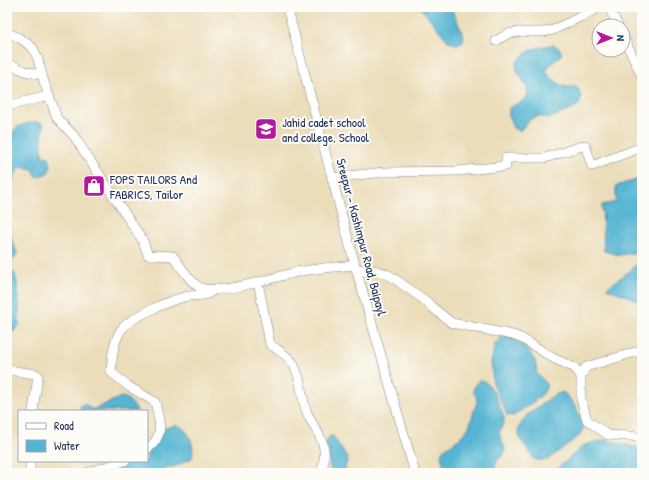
<svg xmlns="http://www.w3.org/2000/svg" width="649" height="480" viewBox="0 0 649 480" font-family="'Patrick Hand',sans-serif">
	<rect width="100%" height="100%" fill="#fdfcf7"/>
	<filter id="ink" filterUnits="userSpaceOnUse"><feTurbulence type="fractalNoise" baseFrequency=".025" numOctaves="2"/><feDisplacementMap in="SourceGraphic" scale="8" xChannelSelector="R" yChannelSelector="G"/><feConvolveMatrix kernelMatrix="1 2 1 2 8 2 1 2 1" color-interpolation-filters="sRGB"/></filter>
	<filter id="wash" filterUnits="userSpaceOnUse"><feTurbulence type="fractalNoise" baseFrequency=".012" numOctaves="4" result="noise"/><feDisplacementMap in="SourceGraphic" scale="16" xChannelSelector="R" yChannelSelector="G"/><feGaussianBlur stdDeviation="0.9" result="paint"/><feColorMatrix in="noise" values="0 0 0 0 0 0 0 0 0 0 0 0 0 0 0 0 0 1.4 0 .05"/><feComposite in="paint" operator="in"/></filter>
	<g filter="url(#wash)">
		<rect width="100%" height="100%" fill="#ebddb9"/>
		<path fill="#54b5d2" stroke="#387298" d="M420 7H450L455 16 464 37 462 43 455 44 448 41Z
			M553 45 559 48 562 54 548 67 546 72C550 77 560 86 567 87 571 87 574 86 577 87 592 110 561 111 549 119 533 113 530 119 520 131L513 128 509 117V108C514 105 524 102 527 96 532 81 503 69 524 55 533 48 542 46 553 45Z
			M37 122 43 124C44 129 42 132 42 138 41 144 43 149 42 156L49 157 51 166 48 173 37 177 33 169 21 167 16 173 7 195V146C12 126 19 125 37 122Z
			M642 178V215L639 218 642 220V304L630 297 606 288 630 271 637 263 638 255 633 253 620 255 604 251 602 205 616 202V186Z
			M7 217 12 240 17 253 14 259 7 262Z
			M7 271 14 273C20 285 19 310 19 325L14 331 7 333Z
			M505 335C519 342 528 347 535 361 536 364 536 369 537 373 540 378 548 382 546 388 543 398 521 410 513 416L507 415 493 383 491 363 495 344Z
			M480 380C494 382 499 406 504 417V422L499 433 505 449 504 454C498 461 497 458 495 468L486 473H446L441 456 443 450 459 439 469 427 477 402 476 396 473 392 475 385 478 381Z
			M563 392C573 400 581 415 584 427L579 436 547 460H536L533 458 520 438 518 432 519 427 527 415 554 395Z
			M121 397C130 398 132 405 138 411H80L81 405 85 404 91 409H95Z
			M176 425C189 428 195 445 192 458L176 466 164 469 160 473H109L110 468 130 461H147V453L162 432 165 428Z
			M331 436H333L348 459 345 467 346 473H331L326 442 328 438Z
			M605 440 640 448C642 457 642 464 639 473H547L557 469 584 445Z"/>
	</g>
	<g filter="url(#ink)">
		<g fill="none" stroke-linecap="round" stroke-linejoin="round">
			<g stroke="#83868c" stroke-width="10">
				<path id="minor" d="M287 7 355 265 415 473
					M609 7 618 26
					M7 32 21 39 33 48 38 59 43 79 57 118 74 136 143 241 148 255 173 256C178 263 193 286 201 288 222 295 274 277 297 272 316 268 336 267 355 265
					M623 36 642 76
					M496 41 507 34 518 32H543L553 30 601 7
					M7 63C18 68 29 74 42 74
					M7 106 49 96
					M332 178 384 172 457 171 506 166V158H545L585 145 592 166 642 147
					M356 269 378 271 389 275 426 301 433 308 452 323 513 335 523 339 553 358 575 368 581 376
					M258 282 270 344C277 350 286 354 292 362 301 375 301 395 306 410 310 423 322 434 324 449 325 457 324 463 322 470L318 473
					M642 350 586 367 581 376V399L587 420 608 435 631 436 642 438
					M7 370 36 374 38 376 33 411
					M147 449C166 436 159 420 155 402L128 386 111 372C112 358 113 342 121 330 129 318 170 300 184 297 195 294 205 298 214 290
					M30 473V461
					M86 473 125 461"/>
			</g>
			<use href="#minor" stroke="#fff" stroke-width="9"/>
		</g>
	</g>
	<defs>
		<g id="school-square" transform="scale(1.15)"><rect x="-9" y="-9" width="18" height="18" rx="4" fill="#b5179e" stroke="#fdfcf7"/><path d="M0-5L7-2L0 1L-7-2ZM-4 1L0 2.5L4 1V4Q0 6-4 4Z" fill="#fff"/></g>
		<g id="shop-square" transform="scale(1.15)"><rect x="-9" y="-9" width="18" height="18" rx="4" fill="#b5179e" stroke="#fdfcf7"/><path d="M-5-2.5h2.3a2.7 3.5 0 0 1 5.4 0H5L5.5 6h-11ZM-1.5-2.5h3a1.5 2.3 0 0 0-3 0Z" fill="#fff"/></g>
	</defs>
	<g fill-rule="evenodd">
		<use href="#school-square" x="266" y="129"/>
		<use href="#shop-square" x="94" y="186"/>
	</g>
	<g text-anchor="middle" stroke-width="4" stroke-linejoin="round" paint-order="stroke">
		<g font-size="13" fill="#1b2f5e" stroke="#fdfcf7" text-anchor="start">
			<text x="282" y="127">Jahid cadet school<tspan x="282" dy="15">and college, School</tspan></text>
			<text x="110" y="184">FOPS TAILORS And<tspan x="110" dy="15">FABRICS, Tailor</tspan></text>
		</g>
		<g font-size="13" fill="#1b2f5e" stroke="#fdfcf7">
			<text transform="translate(362 237) rotate(75)" y="5">Sreepur - Kashimpur Road, Baipayl</text>
		</g>
	</g>
	<rect width="649" height="480" fill="none" stroke="#fdfcf7" stroke-width="24"/>
	<rect x="18" y="410" width="130" height="52" fill="#fdfcf7" stroke="#a3aaba"/>
	<rect x="26" y="423" width="20" height="6" fill="#ffffff" stroke="#a3aaba"/>
	<text x="54" y="430" font-size="12" fill="#1b2f5e">Road</text>
	<rect x="26" y="440" width="20" height="12" fill="#54b5d2" stroke="#a3aaba"/>
	<text x="54" y="450" font-size="12" fill="#1b2f5e">Water</text>
	<g transform="translate(611 38) rotate(90)"><circle r="19" fill="#fdfcf7" stroke="#a3aaba"/>
	<path d="M0-3L7 15L0 10L-7 15Z" fill="#b5179e"/>
	<text y="-6" font-size="11" font-weight="bold" text-anchor="middle" fill="#1b2f5e">N</text>
	</g>
</svg>
